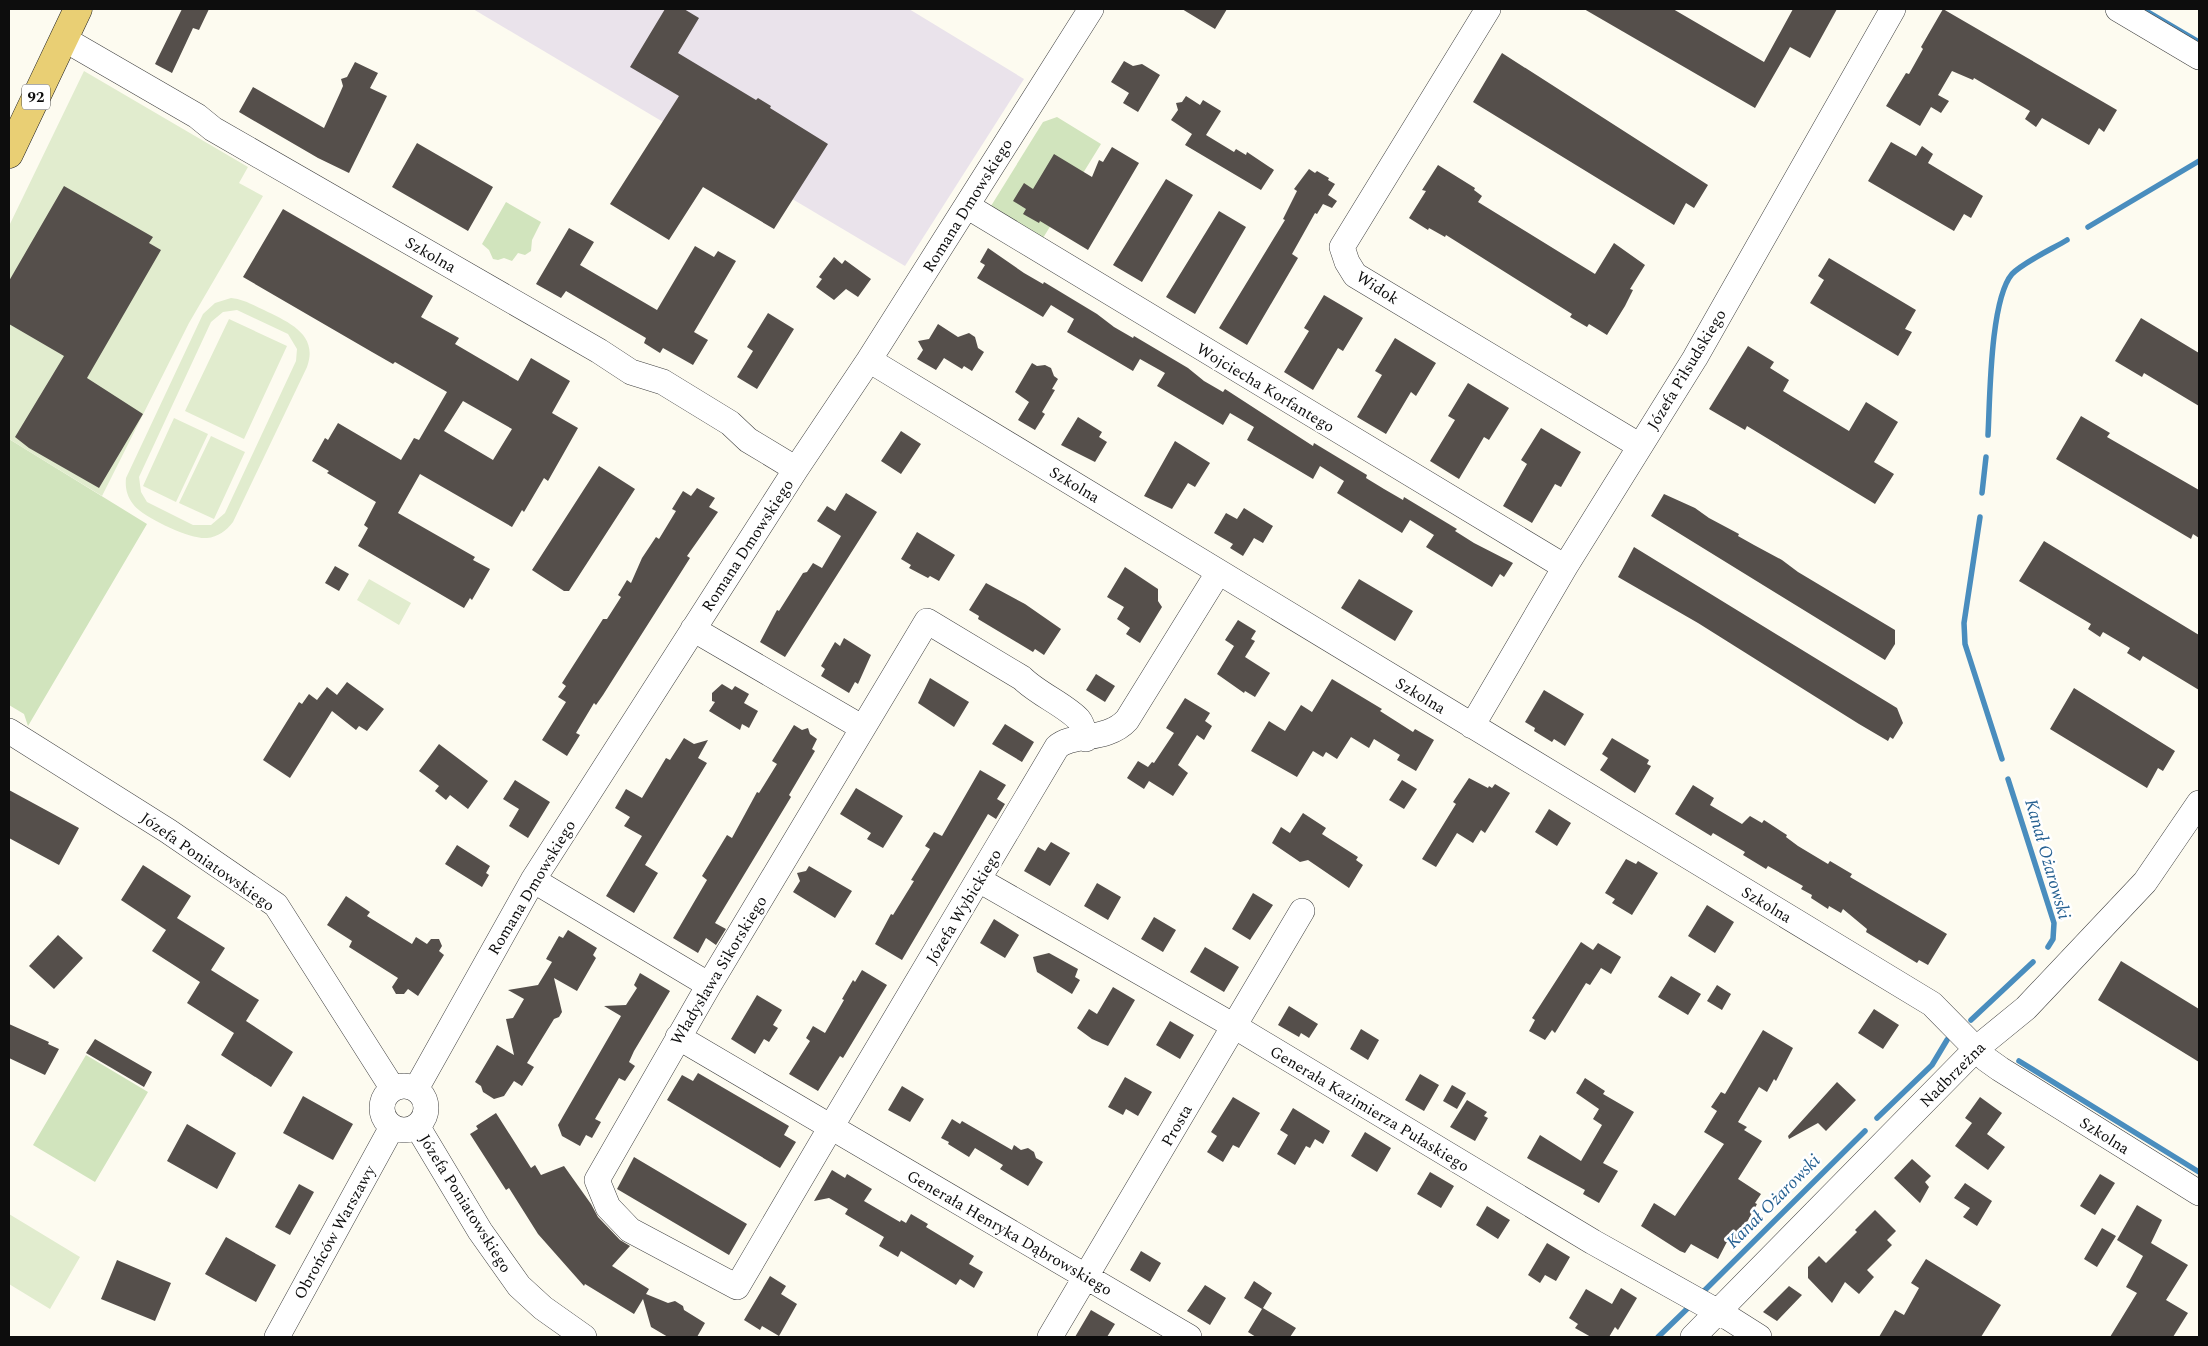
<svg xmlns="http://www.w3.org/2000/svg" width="2208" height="1346" viewBox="0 0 2208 1346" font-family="Spectral,serif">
	<rect width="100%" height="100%" fill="#fdfbf0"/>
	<path fill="#eae3eb" d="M473 9H909L1024 79 905 266Z"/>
	<path fill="#d1e4bd" d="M1057 117 1101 144 1043 238 991 206 1043 122Z
		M506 202 541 222 532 240 531 251 525 255 518 253 512 261 504 258 498 260 493 259 489 250 482 244Z
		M9 439 147 524 28 726 24 714 9 705Z
		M86 1055 148 1092 95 1182 33 1145Z"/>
	<path fill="#e1ecce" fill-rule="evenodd" d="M84 71 248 167 239 183 263 196 189 323 102 496 9 439V226Z
		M231 298C243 299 253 305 264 310 288 322 319 334 307 367L233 522C226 531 218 537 207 538 191 540 142 517 133 504 127 496 125 488 126 478L203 314 215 303ZM237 310 288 334 297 349 296 361 225 513 211 525H193L147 502 141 492 139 477 211 322 223 312Z
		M229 319 287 346 244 439 185 411Z
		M174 418 208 434 176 502 143 486Z
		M211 436 245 452 214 519 179 503Z
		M369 579 411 603 399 625 357 600Z
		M9 1214 80 1257 50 1309 9 1284Z"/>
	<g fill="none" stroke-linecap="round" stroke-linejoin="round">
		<path stroke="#498dbe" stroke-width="5.5" d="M2143 9 2199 42
			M2088 227 2199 161
			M1988 435C1990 399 1990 300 2012 274 2024 262 2052 249 2067 240
			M1982 493 1986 457
			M1980 517 1964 623 1965 644 2002 759
			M2008 779 2054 923 2053 939 2048 947
			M1971 1020 2033 962
			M2019 1061 2199 1172
			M1877 1118 1932 1065 1947 1040
			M1702 1293 1865 1131
			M1658 1337 1689 1307"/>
	</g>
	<path fill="#554f4b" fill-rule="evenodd" d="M182 9H209L199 30 193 28 172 73 155 64Z
		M665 9H684L699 18 678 53 756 100 758 98 771 106 770 108 828 144 774 229 703 187 669 240 610 204 679 96 630 67Z
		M1182 9H1227L1215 29Z
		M1584 9H1673L1764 62 1793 9H1837L1810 58 1790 47 1755 108Z
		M1943 9 2117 110 2104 132 2099 128 2089 145 2042 118 2036 127 2025 119 2030 111 1974 78 1973 80 1952 71 1938 95 1949 101 1941 113 1931 107 1920 126 1886 106 1906 73 1909 74 1923 49 1921 47Z
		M1502 53 1708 185 1694 208 1686 203 1674 225 1473 102Z
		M1124 61 1133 66 1142 64 1160 75 1138 112 1123 103 1129 93 1111 82Z
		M355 62 378 73 370 88 387 96 349 173 318 158 239 112 253 87 324 128 340 93 343 86 341 79 347 77Z
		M1186 96 1200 105 1203 100 1221 111 1206 135 1234 152 1236 149 1246 155 1247 152 1274 170 1261 190 1185 145 1192 134 1171 120 1178 110 1176 103 1182 102Z
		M1891 142 1916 156 1922 146 1933 154 1928 163 1983 196 1971 218 1964 214 1954 231 1868 181Z
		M417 143 493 187 468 231 392 187Z
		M1112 147 1139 163 1088 250 1040 221 1039 223 1023 214 1026 209 1013 201 1024 183 1033 189 1054 154 1092 177 1099 160 1103 162Z
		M1438 165 1475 188 1474 190 1482 196 1478 202 1595 274 1614 243 1645 265 1630 289 1633 290 1625 306 1607 335 1589 324 1587 327 1570 317 1572 314 1446 235 1445 237 1429 228 1428 230 1409 218 1426 191 1422 190Z
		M1309 169 1315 173 1317 171 1329 178 1328 180 1335 184 1328 195 1337 201 1332 208 1323 204 1317 214 1315 213 1292 254 1298 258 1247 345 1219 328 1285 220 1283 219 1297 191 1294 189Z
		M1166 179 1193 195 1142 282 1113 265Z
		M64 186 153 237 149 243 161 250 87 378 143 414 99 488 29 448 15 437 64 356 9 324V281Z
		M283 209 433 296 421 317 459 338 455 344 518 381 531 358 570 381 552 413 578 428 548 481 544 478 524 512 522 510 512 527 420 474 398 513 475 557 473 560 490 569 472 600 470 598 464 608 358 546 368 528 364 525 376 502 327 473 329 471 312 461 325 438 328 440 338 423 401 460 414 438 419 440 447 392 395 362 393 364 372 352 243 277ZM463 401 512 429 493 460 444 431Z
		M1219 211 1246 227 1195 314 1166 297Z
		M569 228 594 242 580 265 657 310 695 246 714 257 718 251 736 261 694 332 708 340 693 365 663 348 660 353 644 343 646 338 566 291 561 298 536 284Z
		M988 248 1024 273 1043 284 1044 282 1097 314 1114 327 1133 338 1134 336 1188 368 1204 381 1223 392 1225 389 1313 446 1314 443 1367 475 1366 478 1384 489 1403 500 1404 497 1457 529 1455 531 1474 543 1513 563 1504 577 1500 574 1492 587 1426 547 1434 535 1410 520 1402 533 1337 493 1344 481 1320 466 1313 479 1247 440 1254 427 1230 413 1223 425 1157 386 1165 373 1140 359 1133 371 1067 332 1074 319 1051 305 1043 317 977 278 985 265 980 262Z
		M834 257 842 264 845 260 871 279 858 297 846 289 834 300 816 287 822 279 819 277Z
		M1829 258 1916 310 1905 329 1912 332 1898 356 1810 303 1824 280 1818 276Z
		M1324 295 1363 318 1343 351 1338 348 1313 390 1284 372 1309 331 1304 328Z
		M768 313 794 329 757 389 737 377 753 351 747 347Z
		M2141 318 2199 353V406L2144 373 2142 377 2115 361Z
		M938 324 958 337 969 333 975 337 978 348 984 352 972 371 964 366 962 369 944 358 936 370 917 359 923 350 918 341 929 339Z
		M1395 338 1436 363 1416 396 1411 392 1386 434 1357 417 1382 375 1375 371Z
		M1748 346 1774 362 1770 368 1789 380 1783 391 1849 431 1866 402 1898 422 1874 462 1894 474 1875 504 1747 426 1745 430 1709 409Z
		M1032 363 1037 366 1045 365 1051 368 1054 376 1058 379 1052 389 1055 390 1042 412 1045 414 1035 430 1018 420 1029 402 1015 392Z
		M1468 383 1509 408 1489 440 1484 437 1459 479 1430 461 1455 420 1448 416Z
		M2081 416 2110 433 2107 437 2199 490V538L2193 534 2191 539 2056 459Z
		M1078 417 1102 432 1099 437 1107 442 1095 462 1061 445Z
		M1541 428 1581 452 1561 487 1555 484 1532 523 1503 506 1527 464 1521 460Z
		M901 431 921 444 901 474 881 461Z
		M1175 441 1210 463 1195 487 1188 483 1172 509 1144 496Z
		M599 466 635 489 569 591H564L532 570Z
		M697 488 715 498 709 507 718 512 687 556 690 558 603 695 596 705 594 703 576 733 580 735 567 756 542 740 566 702 558 697 566 686 562 683 603 619H607L621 597 618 595 627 580 631 583 642 558 656 537 659 539 676 511 672 509 683 491 691 496Z
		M846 493 877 512 785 657 760 642 777 610 779 611 803 573 807 572 813 563 822 568 841 536 817 521 827 506 835 511Z
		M1664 494 1695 508 1709 518 1739 534 1738 536 1754 545 1782 560 1798 572 1895 630V644L1885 660 1651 516Z
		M1244 508 1273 526 1263 543 1254 538 1243 556 1230 548 1233 544 1214 533 1226 513 1237 519Z
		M917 532 955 555 939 581 930 576 928 578 909 568 911 565 901 559Z
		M2044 541 2199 635V690L2143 656 2140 661 2127 653 2130 648 2103 632 2100 637 2088 629 2091 624 2019 581Z
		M1634 547 1897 708 1903 723 1893 739 1890 737 1888 741 1859 724 1698 623 1618 577Z
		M335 566 349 574 339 591 325 583Z
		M1125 567 1158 589V601L1162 607 1140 643 1126 634 1130 628 1117 619 1124 607 1107 597Z
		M1359 579 1413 611 1395 641 1341 608Z
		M986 583 1025 604 1061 629 1044 655 1035 649 1033 652 978 619 979 616 969 610Z
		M1238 620 1256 631 1251 639 1255 641 1245 657 1270 673 1255 697 1245 691 1244 693 1217 674 1234 646 1225 640Z
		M844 638 871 655 858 684 855 682 849 693 821 676 825 669 821 666 835 642 840 646Z
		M1096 674 1115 686 1105 702 1086 690Z
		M930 678 969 702 954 727 918 703Z
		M1332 679 1382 709 1380 711 1413 732 1415 729 1434 740 1416 771 1397 760 1400 755 1374 739 1369 748 1351 737 1337 759 1326 752 1323 757 1313 751 1297 777 1251 751 1269 721 1285 731 1301 705 1312 712Z
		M347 682 384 709 367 731 359 726 356 730 332 711 290 778 263 760 299 702 302 704 309 694 317 700 327 687 337 695Z
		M722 684 732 690 735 686 749 694 744 703 758 711 749 728 742 724 740 730 709 711 715 702 712 701V693Z
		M2074 688 2175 751 2163 771 2158 768 2147 788 2050 729Z
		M1544 690 1584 714 1565 746 1554 739 1552 742 1534 731 1535 728 1525 722Z
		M1185 698 1210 713 1205 721 1212 726 1204 740 1197 735 1178 765 1188 773 1173 796 1149 781 1144 789 1127 778 1138 761 1148 767 1152 762 1154 763 1174 733 1166 728Z
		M1005 724 1034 742 1022 762 992 744Z
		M794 725 802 730 808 728 810 734 817 739 812 749 815 751 789 795 791 797 715 923 726 929 716 945 706 938 698 953 673 938 707 880 702 876 727 835 732 838 757 792 759 793 777 764 772 761Z
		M684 738 694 744 708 740 698 758 707 763 645 865 658 873 634 913 606 896 642 836 624 826 630 817 615 808 626 789 642 798 666 758 670 760Z
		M1612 738 1649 760 1647 764 1651 766 1635 793 1600 770 1608 758 1602 754Z
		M439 744 488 781 468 809 450 795 446 800 435 791 439 786 419 771Z
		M980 770 1006 785 997 799 1005 804 996 819 988 814 902 960 875 944 891 914 893 915 914 881 911 880 930 849 925 846 934 832 942 836Z
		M1469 778 1488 788 1489 786 1492 788 1495 784 1510 793 1485 833 1481 830 1473 843 1457 833 1436 867 1422 859 1456 804 1453 802Z
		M515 780 550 802 528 838 509 826 519 809 503 799Z
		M1402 780 1417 789 1404 809 1389 800Z
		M1693 785 1714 798 1710 805 1742 824 1750 816 1762 823 1764 820 1787 835 1786 837 1798 846 1828 864 1830 861 1852 874 1850 877 1947 934 1928 965 1919 960 1917 963 1866 932 1867 929 1843 909 1841 913 1829 906 1828 909 1811 898 1812 895 1801 889 1803 886 1768 866 1766 869 1743 855 1745 852 1713 833 1711 836 1675 814Z
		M856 788 903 816 883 848 867 839 871 833 840 814Z
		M9 790 79 828 59 865 9 838Z
		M1549 809 1571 823 1557 846 1535 832Z
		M1303 813 1326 828 1322 834 1358 857 1356 860 1363 865 1349 888 1308 860 1300 862 1272 843 1281 827 1290 833Z
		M1051 842 1070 853 1050 886 1024 871 1038 847 1045 851Z
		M457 845 490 866 486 873 489 875 482 887 445 864Z
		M1626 859 1636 864 1638 861 1658 873 1632 915 1612 903 1615 899 1605 893Z
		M143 865 191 896 177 918 225 948 211 970 259 1000 246 1021 293 1052 271 1087 221 1055 234 1033 187 1003 200 982 152 951 166 930 121 900Z
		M809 866 852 891 835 918 793 892 800 881 797 873 806 871Z
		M1097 883 1121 897 1108 920 1084 906Z
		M1253 893 1273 905 1250 940 1232 929Z
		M346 896 370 912 367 916 412 944 416 937 427 944 431 939H439L442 946 439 951 444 955 418 996 408 989 404 994H396L392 987 398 978 349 947 352 941 327 925Z
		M1707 905 1734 922 1715 953 1688 936Z
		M1154 917 1176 930 1163 952 1141 939Z
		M994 919 1019 935 1005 958 980 943Z
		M568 930 597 948 593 955 596 958 577 991 554 978 562 1012 559 1017 554 1019 527 1063 534 1067 522 1086 514 1081 504 1096 494 1099 483 1092 481 1086 475 1082 497 1045 514 1055 506 1019 513 1018 524 999 508 990 538 985 552 962 546 959 559 936 563 938Z
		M58 935 83 958 54 989 29 966Z
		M1581 942 1593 950 1598 943 1621 957 1611 974 1601 968 1590 985 1586 983 1555 1033 1552 1030 1545 1040 1529 1031 1535 1020 1532 1018Z
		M1205 947 1239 967 1224 992 1190 972Z
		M1049 953 1078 969 1075 977 1080 980 1072 994 1037 972 1033 957Z
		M2121 961 2199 1009V1062L2098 1000Z
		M862 970 887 985 843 1058 840 1056 818 1091 789 1074 810 1041 806 1038 813 1026 825 1033 844 1000 842 999 853 980 855 982Z
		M640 973 670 991 634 1051 629 1062 635 1066 625 1081 619 1078 595 1119 601 1122 592 1138 586 1135 580 1146 562 1136 558 1125 621 1016 604 1006 626 1005 637 988 634 985Z
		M1671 976 1701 994 1688 1015 1658 997Z
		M1717 985 1731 994 1722 1010 1707 1001Z
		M1113 987 1135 1000 1108 1046 1092 1039 1077 1028 1089 1009 1097 1014Z
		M757 995 782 1010 773 1025 778 1028 769 1042 764 1039 755 1054 731 1039Z
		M1289 1006 1318 1024 1309 1038 1301 1033 1299 1037 1278 1025Z
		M1874 1009 1899 1025 1883 1049 1858 1033Z
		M1170 1021 1194 1035 1180 1059 1156 1045Z
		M9 1024 49 1042 48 1044 59 1049 45 1075 9 1058Z
		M1361 1029 1379 1040 1368 1060 1350 1049Z
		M1763 1030 1793 1048 1776 1081 1774 1079 1767 1092 1759 1087 1738 1122 1747 1127 1744 1130 1762 1141 1738 1179 1761 1194 1755 1203 1757 1204 1737 1240 1730 1236 1718 1259 1691 1244 1685 1253 1680 1251 1641 1226 1654 1203 1675 1216 1724 1144 1704 1132 1717 1111 1711 1107 1721 1092 1725 1094Z
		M95 1039 152 1072 144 1087 86 1053Z
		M698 1073 789 1126 784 1135 796 1142 780 1168 667 1100 682 1075 693 1081Z
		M1420 1074 1439 1085 1424 1111 1405 1100Z
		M1125 1077 1152 1092 1138 1116 1126 1109 1123 1115 1108 1107Z
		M1585 1078 1605 1091 1603 1094 1634 1112 1603 1163 1618 1171 1599 1203 1583 1194 1585 1190 1527 1158 1540 1135 1581 1161 1602 1125 1593 1119 1599 1109 1576 1093Z
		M1837 1082 1856 1100 1826 1131 1818 1123 1789 1139 1788 1136Z
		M1452 1085 1466 1093 1457 1109 1443 1101Z
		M902 1086 924 1099 910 1122 888 1110Z
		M303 1096 353 1124 333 1160 283 1133Z
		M1233 1097 1260 1113 1239 1148 1233 1145 1223 1162 1207 1152 1217 1136 1211 1132Z
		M1980 1097 2002 1113 1987 1134 2005 1147 1988 1170 1955 1146 1972 1123 1965 1118Z
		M1467 1100 1487 1112 1484 1116 1488 1118 1475 1141 1450 1127Z
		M1293 1108 1330 1131 1323 1144 1315 1139 1310 1148 1306 1146 1295 1165 1277 1154 1288 1135 1280 1130Z
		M496 1113 531 1168 535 1165 541 1175 564 1166 591 1204 598 1217 620 1240 630 1246 612 1266 649 1289 646 1294 668 1303 675 1301 683 1306 684 1310 705 1323 697 1337H668L651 1327 643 1299 634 1314 585 1284 584 1286 538 1234 509 1188 506 1190 470 1134 478 1129 476 1126Z
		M952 1119 960 1124 962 1121 1012 1150 1014 1145 1021 1150 1028 1148 1034 1152 1036 1158 1043 1162 1028 1186 1000 1169 1003 1165 975 1148 969 1157 948 1144 949 1142 941 1138Z
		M187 1124 236 1153 217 1189 167 1161Z
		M1365 1132 1391 1148 1377 1172 1351 1156Z
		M634 1157 747 1224 729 1255 617 1189Z
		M1912 1159 1931 1176 1925 1182 1929 1187 1920 1203 1894 1178Z
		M832 1170 845 1178 847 1174 872 1189 864 1201 900 1222 901 1220 906 1223 911 1214 928 1224 926 1227 974 1256 969 1264 983 1272 974 1288 960 1279 956 1285 901 1251 898 1257 879 1246 884 1237 845 1214 848 1209 829 1198 814 1201Z
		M1430 1172 1454 1186 1441 1208 1417 1194Z
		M2100 1174 2115 1183 2095 1215 2080 1206Z
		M1965 1183 1992 1201 1977 1226 1963 1217 1970 1208 1954 1198Z
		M299 1184 314 1192 290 1235 275 1227Z
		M2137 1205 2162 1220 2151 1243 2188 1265 2166 1300 2188 1313 2173 1337H2110L2137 1293 2126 1287 2143 1256 2117 1240Z
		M1487 1206 1510 1220 1498 1239 1476 1225Z
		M1875 1210 1896 1231 1887 1240 1892 1245 1867 1270 1874 1277 1859 1294 1845 1282 1832 1303 1808 1278V1267L1819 1256 1826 1263 1857 1232 1855 1230Z
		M2102 1228 2116 1236 2097 1267 2084 1259Z
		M226 1237 276 1265 256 1302 205 1274Z
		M1547 1243 1570 1257 1556 1281 1545 1275 1540 1283 1528 1275Z
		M1141 1251 1161 1263 1150 1282 1130 1270Z
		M1926 1259 2001 1305 1981 1337H1879L1895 1310 1904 1315 1919 1288 1911 1283Z
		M117 1260 171 1283 155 1321 101 1299Z
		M770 1276 786 1286 781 1294 797 1304 779 1336 762 1326 760 1330 744 1320Z
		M1254 1281 1272 1293 1263 1308 1296 1328 1290 1337H1256L1248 1332 1262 1309 1244 1298Z
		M1205 1285 1226 1298 1210 1325 1187 1311Z
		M1789 1286 1802 1295 1777 1321 1763 1312Z
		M1621 1288 1637 1298 1618 1330 1615 1327 1609 1337H1591L1575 1328 1578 1324 1569 1318 1586 1289 1612 1304Z
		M1091 1310 1115 1324 1107 1337H1075Z"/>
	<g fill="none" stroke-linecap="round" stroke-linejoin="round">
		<g stroke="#404040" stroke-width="26">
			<path id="minor" d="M1488 9 1342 247 1347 262 1355 275 1640 446
				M2118 9 2199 57
				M64 39 197 116 213 129 599 351 631 372 663 382 730 423 748 440 796 469
				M967 206 1565 567
				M869 360 1932 1004 1986 1059 2000 1069 2199 1193
				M693 629 863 728
				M1472 726 1565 567 1695 358 1893 9
				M9 731 168 831 276 905 393 1089
				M1086 739C1084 733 1083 725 1079 720 1067 706 1038 694 1022 678L927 621 709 985 597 1180 608 1207 630 1230 737 1287 831 1127 1189 1337
				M533 880 709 985
				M979 880 1234 1026 1593 1242 1729 1318 1759 1337
				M678 1037 831 1127 1057 747C1072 733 1107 742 1127 720L1218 573
				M382 1108a22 22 0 1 1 44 0a22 22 0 1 1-44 0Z
				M416 1089 533 880 796 469 869 360 1091 9
				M417 1126 480 1231 519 1286 543 1308 584 1337
				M277 1337 392 1127
				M1050 1337 1302 911
				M1693 1337 1977 1048 2026 1008 2145 882 2199 803"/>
		</g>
		<g stroke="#1e1e1e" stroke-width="29">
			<path id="major" d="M9 154 78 9"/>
		</g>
		<use href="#minor" stroke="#fff" stroke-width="25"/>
		<use href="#major" stroke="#e9cf74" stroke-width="28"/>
	</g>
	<g text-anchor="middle" stroke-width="5" stroke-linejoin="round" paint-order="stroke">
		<rect fill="#fff" stroke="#565656" stroke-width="1" x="22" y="84.5" width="28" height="25" rx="4"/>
		<g font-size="15" font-weight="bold" fill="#0d0d0d">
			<text x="36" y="102">92</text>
		</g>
		<g font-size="16" fill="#0d0d0d" stroke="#fff">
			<text transform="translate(967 205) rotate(-58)" y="6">Romana Dmowskiego</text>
			<text transform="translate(431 254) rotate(30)" y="6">Szkolna</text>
			<text transform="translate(1378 287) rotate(33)" y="6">Widok</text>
			<text transform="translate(1686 369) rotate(-59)" y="6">Józefa Piłsudskiego</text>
			<text transform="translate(1266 387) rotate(31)" y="6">Wojciecha Korfantego</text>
			<text transform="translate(1075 484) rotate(31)" y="6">Szkolna</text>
			<text transform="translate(747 545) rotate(-57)" y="6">Romana Dmowskiego</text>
			<text transform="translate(1421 695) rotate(31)" y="6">Szkolna</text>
			<text transform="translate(208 861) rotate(35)" y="6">Józefa Poniatowskiego</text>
			<text transform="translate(531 887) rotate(-59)" y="6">Romana Dmowskiego</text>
			<text transform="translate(1767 904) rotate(31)" y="6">Szkolna</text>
			<text transform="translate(963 906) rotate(-59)" y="6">Józefa Wybickiego</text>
			<text transform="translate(718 970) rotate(-59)" y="6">Władysława Sikorskiego</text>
			<text transform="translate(1952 1074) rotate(-45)" y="6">Nadbrzeżna</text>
			<text transform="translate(1370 1108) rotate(31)" y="6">Generała Kazimierza Pułaskiego</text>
			<text transform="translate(1176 1125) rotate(-60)" y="6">Prosta</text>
			<text transform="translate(2105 1135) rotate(32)" y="6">Szkolna</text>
			<text transform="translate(466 1203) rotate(58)" y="6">Józefa Poniatowskiego</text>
			<text transform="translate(334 1232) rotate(-61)" y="6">Obrońców Warszawy</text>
			<text transform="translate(1010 1232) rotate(30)" y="6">Generała Henryka Dąbrowskiego</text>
		</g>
		<g font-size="18" font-style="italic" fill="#256091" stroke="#fff">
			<text transform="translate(2048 859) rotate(74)" y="6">Kanał Ożarowski</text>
			<text transform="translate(1773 1201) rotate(-45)" y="6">Kanał Ożarowski</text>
		</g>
	</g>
	<rect width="2208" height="1346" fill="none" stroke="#0d0d0d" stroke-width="20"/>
</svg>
